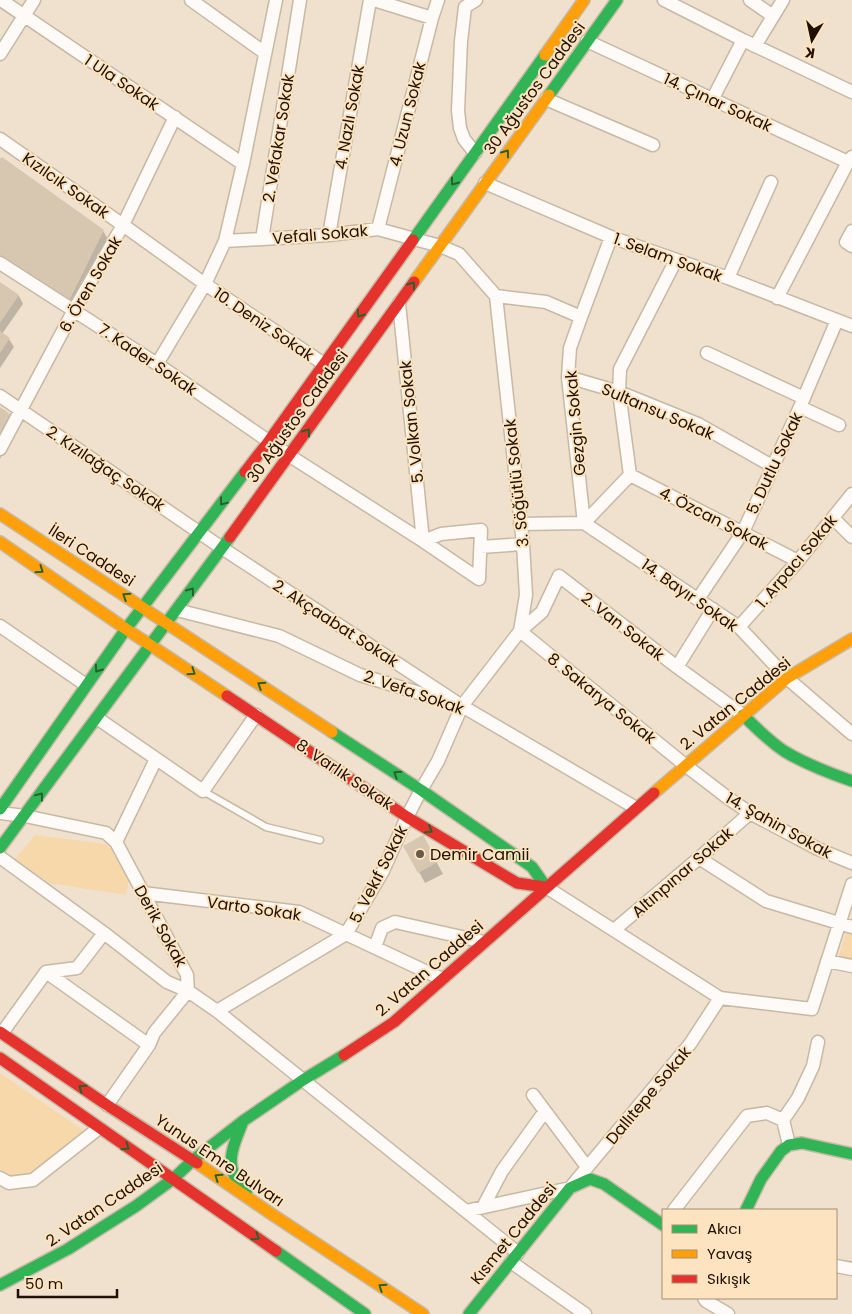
<svg xmlns="http://www.w3.org/2000/svg" width="852" height="1314" viewBox="0 0 852 1314" font-family="Poppins,sans-serif">
	<rect width="100%" height="100%" fill="#efe1cd"/>
	<path fill="#f6d8ab" d="M35 835 106 844 115 851 129 878 126 895 49 883 15 859Z
		M846 933 852 935V961L838 958Z
		M0 1073 84 1131 31 1174 11 1176 0 1169Z"/>
	<path fill="#0003" d="M0 161 103 231 108 239 72 310Z
		M0 283 19 296 23 304 2 334 9 339 14 347 0 368Z
		M0 409 9 415 15 426 0 459Z
		M422 836 443 874 425 883 405 846Z"/>
	<path fill="#d7c7b0" d="M2 157 104 230 68 303 0 257V159Z
		M0 282 19 295 0 323Z
		M0 331 10 338 0 353Z
		M0 407 10 414 0 435Z
		M423 835 438 862 418 873 403 846Z"/>
	<g fill="none" stroke-linecap="round" stroke-linejoin="round">
		<g stroke="#c7b9a4" stroke-width="9">
			<path id="lane" d="M203 791 266 827 320 840"/>
		</g>
		<g stroke="#c7b9a4" stroke-width="15">
			<path id="street" d="M1 0 243 164
				M191 0 265 53
				M374 0 432 18
				M664 0 743 40 852 92
				M750 0 773 16
				M587 41 848 162
				M755 46 783 0
				M0 54 34 0
				M546 99 653 145
				M712 100 743 40
				M0 139 123 225 205 284 324 364
				M475 153 464 139 460 128 458 111 461 41 465 7 476 0
				M485 183 611 237 728 278 852 326
				M378 229 432 18 438 0
				M852 231 846 242 852 246
				M329 235 370 0
				M225 241 262 239 300 0
				M676 260 620 369 619 392 630 475 584 523 739 627 787 678 852 734
				M0 263 157 364 290 456 423 541 479 579
				M728 278 771 182
				M496 296 546 302 581 317
				M777 298 848 162 852 157
				M399 303 423 541 441 534 481 530 479 579
				M707 353 804 398
				M157 364 205 284 225 241 243 164 276 0
				M568 377 619 392 698 424 772 466
				M0 396 222 548 462 706
				M800 407 839 425
				M0 449 74 310 123 225 175 117
				M630 475 798 561
				M833 518 852 537
				M520 524 584 523 568 377 570 348 581 317 611 237
				M481 547 523 544
				M698 599 743 532 800 407 837 320
				M177 610 279 636 360 675 462 706 636 808
				M0 626 86 685
				M739 627 798 561 852 494
				M677 667 713 609
				M743 715 677 667 559 576 542 612 520 631 685 765 728 798 750 813 818 849 852 863
				M97 718 203 791 256 715
				M0 813 25 816 106 833 116 842 187 975 188 991 217 1011 518 1253
				M116 842 156 759
				M0 857 104 933 167 982 188 991 154 1033 149 1045 107 1105
				M699 858 766 901 852 927
				M546 887 720 998 812 1009 852 884
				M143 893 299 912 442 979
				M614 930 699 858 750 813
				M375 947 382 928 395 922 484 942
				M827 961 852 966
				M46 972 149 1045
				M217 1011 346 934 383 871 407 817 421 790 438 761 462 706 520 631 526 595 523 544 496 296 459 254 440 246 378 229 329 235 262 239
				M2 1033 46 972 77 968 104 933
				M533 1095 587 1167
				M783 1120 798 1098 813 1066 818 1042
				M0 1178 9 1183 33 1180 99 1128
				M483 1207 502 1171 545 1111
				M674 1210 747 1116 767 1113 783 1120 789 1145
				M466 1211 570 1188 690 1044 720 998
				M511 1262 585 1314
				M836 1266 852 1269
				M704 1298 706 1301 728 1314"/>
		</g>
		<g stroke="#c7b9a4" stroke-width="14">
			<path id="fast" d="M549 95 617 0
				M413 240 545 55
				M743 715C756 728 769 741 784 751 805 764 829 773 852 781
				M332 732 421 790 532 867 546 887
				M0 809 126 629 245 472
				M0 848 230 537
				M243 1121C237 1137 226 1158 234 1175 237 1181 242 1185 247 1190
				M746 1210 761 1179 781 1151 789 1145 802 1143 852 1154
				M276 1251 365 1314
				M0 1285 68 1249 136 1206 173 1179 193 1160 243 1121 303 1080 344 1055
				M469 1314 570 1188 590 1179 604 1184 663 1225"/>
		</g>
		<g stroke="#c7b9a4" stroke-width="14">
			<path id="slow" d="M545 55 584 0
				M414 282 549 95
				M0 514 332 732
				M0 542 126 629 227 696
				M654 793 787 678 852 639
				M197 1163 270 1213 423 1314"/>
		</g>
		<g stroke="#c7b9a4" stroke-width="14">
			<path id="jam" d="M245 472 269 441 413 240
				M230 537 414 282
				M227 696 407 817 517 883 546 887
				M0 1032 107 1105 197 1163
				M344 1055 394 1022 654 793
				M0 1058 276 1251"/>
		</g>
		<use href="#lane" stroke="#fdfaf8" stroke-width="6"/>
		<use href="#street" stroke="#fdfaf8" stroke-width="12"/>
		<use href="#fast" stroke="#30b455" stroke-width="11"/>
		<use href="#slow" stroke="#ff9f0a" stroke-width="11"/>
		<use href="#jam" stroke="#e5322d" stroke-width="11"/>
	</g>
	<defs><path id="oneway-chevron" d="M-2-3.5L2.5 0L-2 3.5" fill="none" stroke-width="1.6" stroke-linecap="round" stroke-linejoin="round" transform="scale(1.25)"/></defs>
	<g stroke="#28622a">
		<use href="#oneway-chevron" transform="translate(506 153) rotate(-54)"/>
		<use href="#oneway-chevron" transform="translate(454 182) rotate(126)"/>
		<use href="#oneway-chevron" transform="translate(412 285) rotate(-54)"/>
		<use href="#oneway-chevron" transform="translate(360 314) rotate(126)"/>
		<use href="#oneway-chevron" transform="translate(307 432) rotate(-54)"/>
		<use href="#oneway-chevron" transform="translate(223 502) rotate(127)"/>
		<use href="#oneway-chevron" transform="translate(40 570) rotate(35)"/>
		<use href="#oneway-chevron" transform="translate(191 591) rotate(-54)"/>
		<use href="#oneway-chevron" transform="translate(126 596) rotate(-147)"/>
		<use href="#oneway-chevron" transform="translate(98 669) rotate(125)"/>
		<use href="#oneway-chevron" transform="translate(192 672) rotate(34)"/>
		<use href="#oneway-chevron" transform="translate(261 685) rotate(-147)"/>
		<use href="#oneway-chevron" transform="translate(397 774) rotate(-147)"/>
		<use href="#oneway-chevron" transform="translate(40 796) rotate(-53)"/>
		<use href="#oneway-chevron" transform="translate(429 830) rotate(31)"/>
		<use href="#oneway-chevron" transform="translate(82 1088) rotate(-145)"/>
		<use href="#oneway-chevron" transform="translate(126 1147) rotate(34)"/>
		<use href="#oneway-chevron" transform="translate(218 1177) rotate(-145)"/>
		<use href="#oneway-chevron" transform="translate(256 1237) rotate(35)"/>
		<use href="#oneway-chevron" transform="translate(382 1287) rotate(-146)"/>
	</g>
	<circle fill="#685948" stroke="#fde3bf" stroke-width="2" cx="420" cy="854" r="5"/>
	<g text-anchor="middle" stroke-width="4" stroke-linejoin="round" paint-order="stroke">
		<g font-size="16" fill="#1f1000" stroke="#fde3bf">
			<text transform="translate(122 82) rotate(34)" y="6">1 Ula Sokak</text>
			<text transform="translate(534 88) rotate(-54)" y="6">30 Ağustos Caddesi</text>
			<text transform="translate(718 102) rotate(25)" y="6">14. Çınar Sokak</text>
			<text transform="translate(407 114) rotate(-76)" y="6">4. Uzun Sokak</text>
			<text transform="translate(349 117) rotate(-80)" y="6">4. Nazlı Sokak</text>
			<text transform="translate(278 138) rotate(-81)" y="6">2. Vefakar Sokak</text>
			<text transform="translate(66 185) rotate(35)" y="6">Kızılcık Sokak</text>
			<text transform="translate(320 234) rotate(-5)" y="6">Vefalı Sokak</text>
			<text transform="translate(668 257) rotate(20)" y="6">1. Selam Sokak</text>
			<text transform="translate(90 284) rotate(-60)" y="6">6. Ören Sokak</text>
			<text transform="translate(264 324) rotate(34)" y="6">10. Deniz Sokak</text>
			<text transform="translate(148 359) rotate(34)" y="6">7. Kader Sokak</text>
			<text transform="translate(658 411) rotate(23)" y="6">Sultansu Sokak</text>
			<text transform="translate(297 416) rotate(-54)" y="6">30 Ağustos Caddesi</text>
			<text transform="translate(411 422) rotate(-96)" y="6">5. Volkan Sokak</text>
			<text transform="translate(575 423) rotate(-95)" y="6">Gezgin Sokak</text>
			<text transform="translate(774 463) rotate(-65)" y="6">5. Dutlu Sokak</text>
			<text transform="translate(106 468) rotate(34)" y="6">2. Kızılağaç Sokak</text>
			<text transform="translate(516 483) rotate(-96)" y="6">3. Söğütlü Sokak</text>
			<text transform="translate(714 518) rotate(27)" y="6">4. Özcan Sokak</text>
			<text transform="translate(92 555) rotate(33)" y="6">İleri Caddesi</text>
			<text transform="translate(796 561) rotate(-50)" y="6">1. Arpacı Sokak</text>
			<text transform="translate(690 595) rotate(35)" y="6">14. Bayır Sokak</text>
			<text transform="translate(336 623) rotate(33)" y="6">2. Akçaabat Sokak</text>
			<text transform="translate(623 626) rotate(38)" y="6">2. Van Sokak</text>
			<text transform="translate(414 692) rotate(19)" y="6">2. Vefa Sokak</text>
			<text transform="translate(602 698) rotate(39)" y="6">8. Sakarya Sokak</text>
			<text transform="translate(735 703) rotate(-39)" y="6">2. Vatan Caddesi</text>
			<text transform="translate(345 774) rotate(34)" y="6">8. Varlık Sokak</text>
			<text transform="translate(779 825) rotate(29)" y="6">14. Şahin Sokak</text>
			<text transform="translate(682 872) rotate(-41)" y="6">Altınpınar Sokak</text>
			<text transform="translate(378 874) rotate(-63)" y="6">5. Vekıf Sokak</text>
			<text transform="translate(254 908) rotate(8)" y="6">Varto Sokak</text>
			<text transform="translate(161 926) rotate(61)" y="6">Derik Sokak</text>
			<text transform="translate(429 968) rotate(-41)" y="6">2. Vatan Caddesi</text>
			<text transform="translate(648 1095) rotate(-50)" y="6">Dallıtepe Sokak</text>
			<text transform="translate(220 1160) rotate(34)" y="6">Yunus Emre Bulvarı</text>
			<text transform="translate(104 1204) rotate(-34)" y="6">2. Vatan Caddesi</text>
			<text transform="translate(513 1233) rotate(-51)" y="6">Kısmet Caddesi</text>
		</g>
		<g font-size="16" fill="#1f1000" stroke="#fde3bf" text-anchor="start">
			<text x="430" y="860">Demir Camii</text>
		</g>
	</g>
	<rect x="662" y="1209" width="175" height="90" fill="#fde3bf" stroke="#a48f73"/>
	<rect x="672" y="1225" width="25" height="8" fill="#30b455" stroke="#a48f73"/>
	<text x="707" y="1234" font-size="15" fill="#1f1000">Akıcı</text>
	<rect x="672" y="1250" width="25" height="8" fill="#ff9f0a" stroke="#a48f73"/>
	<text x="707" y="1259" font-size="15" fill="#1f1000">Yavaş</text>
	<rect x="672" y="1275" width="25" height="8" fill="#e5322d" stroke="#a48f73"/>
	<text x="707" y="1284" font-size="15" fill="#1f1000">Sıkışık</text>
	<g transform="translate(812 40) rotate(189)" stroke="#fde3bf" stroke-width="4" paint-order="stroke">
	<path d="M0-4L9 19L0 12L-9 19Z" fill="#1f1000"/>
	<text y="-8" font-size="14" font-weight="bold" text-anchor="middle" fill="#1f1000">K</text>
	</g>
	<path d="M18 1289v8h99v-8" fill="none" stroke="#1f1000" stroke-width="2.5"/>
	<text x="25" y="1289" font-size="15" fill="#1f1000" stroke="#fde3bf" stroke-width="4" paint-order="stroke">50 m</text>
</svg>
